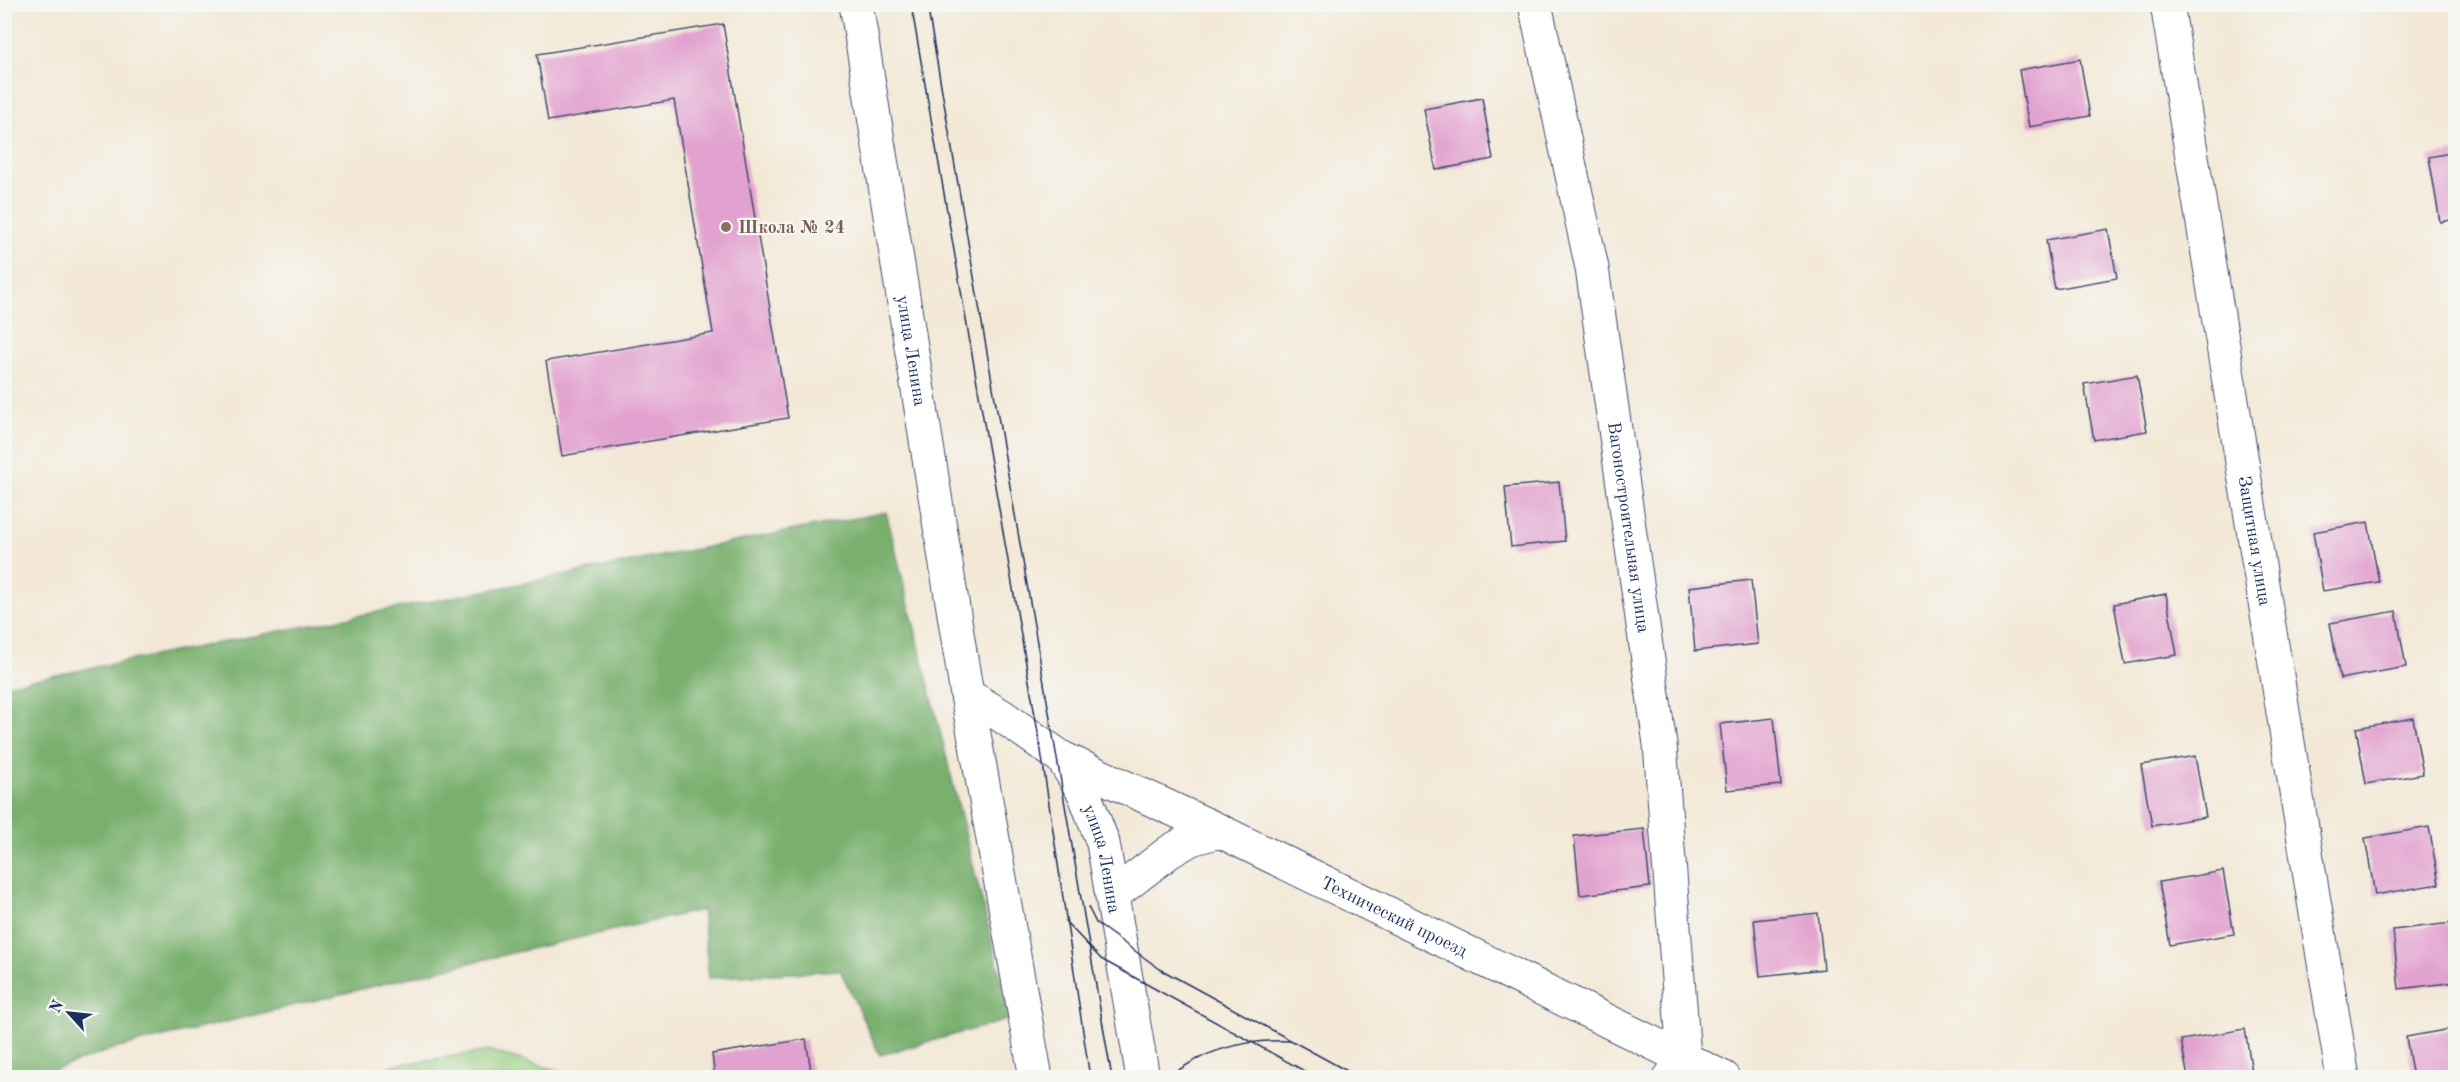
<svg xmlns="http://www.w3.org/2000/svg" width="2460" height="1082" viewBox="0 0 2460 1082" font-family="'Old Standard TT',serif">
	<rect width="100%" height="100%" fill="#f6f6f2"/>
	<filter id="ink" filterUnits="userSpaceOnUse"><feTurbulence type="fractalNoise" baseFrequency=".0167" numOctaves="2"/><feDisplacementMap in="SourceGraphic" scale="12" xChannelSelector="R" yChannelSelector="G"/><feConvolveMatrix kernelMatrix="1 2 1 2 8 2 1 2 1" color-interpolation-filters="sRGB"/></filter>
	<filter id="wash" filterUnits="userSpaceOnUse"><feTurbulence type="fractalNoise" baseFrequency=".008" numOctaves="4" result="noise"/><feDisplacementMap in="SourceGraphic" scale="24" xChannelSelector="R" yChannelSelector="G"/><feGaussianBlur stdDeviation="1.35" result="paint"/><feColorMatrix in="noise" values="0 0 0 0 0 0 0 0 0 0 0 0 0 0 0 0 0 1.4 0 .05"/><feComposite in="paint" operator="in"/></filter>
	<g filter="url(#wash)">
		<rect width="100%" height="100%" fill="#f3e8d5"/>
		<path fill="#97cd7f" stroke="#597e6e" stroke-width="1.5" d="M490 1051 580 1077H372L394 1065Z"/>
		<path fill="#79b06e" stroke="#4a7066" stroke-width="1.5" d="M886 512 1011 1019 880 1055 840 970 709 978 702 910 477 961 110 1050 35 1077 5 1078V685Z"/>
		<g id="blocks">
			<path fill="#e2a2cf" d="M723 24 788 418 562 456 546 361 713 333 674 100 548 121 537 54Z
				M2080 59 2090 116 2029 127 2019 70Z
				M1482 98 1493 159 1436 170 1424 109Z
				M2456 152V219L2440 222 2429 157Z
				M2108 229 2117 278 2055 289 2046 240Z
				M2137 375 2147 431 2094 440 2084 384Z
				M1559 482 1565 541 1511 547 1505 487Z
				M2368 522 2379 582 2323 591 2313 532Z
				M1751 580 1758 644 1695 651 1689 587Z
				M2166 594 2177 655 2125 664 2114 604Z
				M2396 611 2406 667 2340 679 2330 623Z
				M1774 718 1781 785 1727 790 1720 724Z
				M2413 718 2423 774 2366 784 2356 728Z
				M2195 756 2206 817 2152 826 2141 765Z
				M2429 827 2439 884 2375 895 2365 838Z
				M1644 829 1650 887 1580 895 1574 836Z
				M2223 871 2234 934 2170 945 2159 882Z
				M1818 913 1824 969 1760 976 1754 920Z
				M2452 923 2456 982 2399 989 2393 930Z
				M2456 1028V1078H2413L2406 1037Z
				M2245 1029 2253 1078H2188L2181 1040Z
				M806 1039 812 1078H715L712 1054Z"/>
		</g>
	</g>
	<g filter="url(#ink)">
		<use href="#blocks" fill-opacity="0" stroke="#3b4b70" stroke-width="1.5"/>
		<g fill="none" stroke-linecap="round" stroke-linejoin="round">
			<g stroke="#3b4b70" stroke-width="35">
				<g id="minor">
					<path id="s1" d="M1535 4 1592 268 1660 744 1684 1057 1670 1078"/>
					<path id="s2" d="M2167 4 2343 1078"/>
					<path id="s3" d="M1062 758 1220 831 1724 1078"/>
					<path d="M1112 896 1169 852 1191 839 1220 831"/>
				</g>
			</g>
			<g stroke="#3b4b70" stroke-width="35">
				<g id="major">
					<path id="s4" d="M856 4 967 695 1036 1078"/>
					<path id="s5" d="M967 695 1002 716 1062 758 1084 793 1103 843 1143 1078"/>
				</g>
			</g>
			<use href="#minor" stroke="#fff" stroke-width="33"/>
			<use href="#major" stroke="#fff" stroke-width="33"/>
			<path stroke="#1b2f5e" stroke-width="1.5" d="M911 4 1040 744 1090 1078
				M927 4 1112 1078
				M1088 907 1096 923 1160 969 1360 1078
				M1065 921 1101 959 1317 1078
				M1168 1078C1204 1049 1245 1039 1290 1041"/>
		</g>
	</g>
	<circle fill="#8d6e63" stroke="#f6f6f2" stroke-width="2" cx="726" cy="227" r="6"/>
	<g text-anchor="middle" stroke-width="4.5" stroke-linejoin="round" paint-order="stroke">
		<g font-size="18" font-weight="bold" fill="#785e54" stroke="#f6f6f2" text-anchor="start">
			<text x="738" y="233">Школа № 24</text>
		</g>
		<g font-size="18" fill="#1b2f5e" stroke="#f6f6f2">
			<text dy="6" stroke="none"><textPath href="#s4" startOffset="351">улица Ленина</textPath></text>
			<text dy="6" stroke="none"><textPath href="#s1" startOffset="532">Вагоностроительная улица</textPath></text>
			<text dy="6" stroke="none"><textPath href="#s2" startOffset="544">Защитная улица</textPath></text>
			<text dy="6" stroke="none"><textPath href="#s5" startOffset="224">улица Ленина</textPath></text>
			<text dy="6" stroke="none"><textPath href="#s3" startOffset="368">Технический проезд</textPath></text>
		</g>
	</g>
	<rect width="2460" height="1082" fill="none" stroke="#f6f6f2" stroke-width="24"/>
	<g transform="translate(69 1013) rotate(297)" stroke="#f6f6f2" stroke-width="4.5" paint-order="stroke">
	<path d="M0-4.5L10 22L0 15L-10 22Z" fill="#1b2f5e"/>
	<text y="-9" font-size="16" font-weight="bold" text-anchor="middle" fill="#1b2f5e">N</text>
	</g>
</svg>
